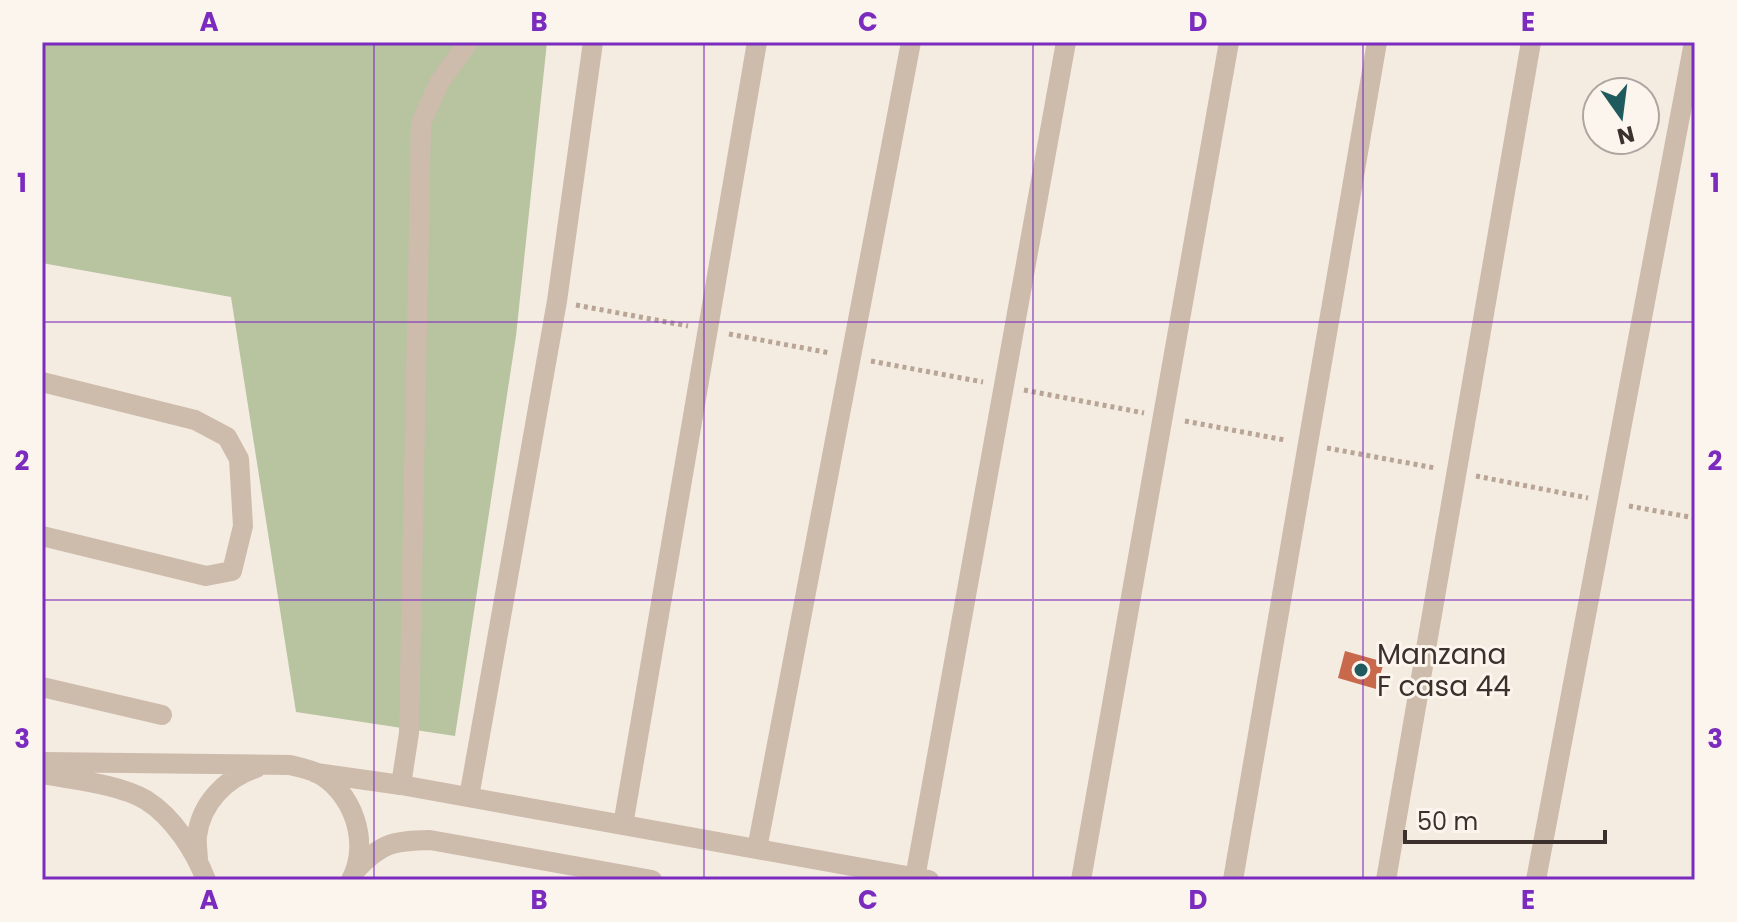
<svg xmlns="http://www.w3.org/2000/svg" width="1737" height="922" viewBox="0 0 1737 922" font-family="Poppins,sans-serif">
	<rect width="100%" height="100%" fill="#f4ebe1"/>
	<path fill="#b8c4a0" d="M42 42H547L516 336 455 736 296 712 231 297 42 263Z"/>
	<path fill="#c8694b" d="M1345 651 1384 662 1376 689 1338 678Z"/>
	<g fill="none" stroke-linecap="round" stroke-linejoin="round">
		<path stroke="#b9a596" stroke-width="5" stroke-dasharray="4 4" stroke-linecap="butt" d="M576 305 688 326
			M729 334 830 353
			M871 361 983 382
			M1024 390 1144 413
			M1185 421 1285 440
			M1327 448 1435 468
			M1476 476 1588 498
			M1629 506 1695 518"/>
		<path stroke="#cdbbac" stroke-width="20" d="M401 785 409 733 421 123 439 83 468 42"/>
		<path stroke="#cdbbac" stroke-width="20" d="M42 382 195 420 227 437 239 459 243 526 232 571 206 576 42 536
			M42 687 162 715
			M469 797 557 301 593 42
			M623 825 757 42
			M757 849 911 42
			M915 878 1066 42
			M1081 880 1229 42
			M1233 880 1377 42
			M1386 880 1531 42
			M1536 880 1694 42"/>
		<path stroke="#cdbbac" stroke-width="20" d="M42 762 290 765C298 767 307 769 315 772 353 790 371 843 351 880
			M316 773 401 785 929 880
			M42 774C74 780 118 784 146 800 173 817 195 851 206 880
			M198 861C198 853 196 844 197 836 201 803 226 778 256 768
			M356 870C382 842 394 841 430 840L652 880"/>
	</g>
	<path fill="none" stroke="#7b2cbf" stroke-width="2" stroke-opacity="0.55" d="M374 42V880M704 42V880M1033 42V880M1363 42V880M42 322H1695M42 600H1695"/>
	<circle fill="#1f5a5e" stroke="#fbf5ee" stroke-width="3" cx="1361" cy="670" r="8"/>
	<g text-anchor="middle" stroke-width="6" stroke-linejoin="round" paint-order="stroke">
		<g font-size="28" fill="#3b302b" stroke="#fbf5ee" text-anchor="start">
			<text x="1377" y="664">Manzana<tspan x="1377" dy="32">F casa 44</tspan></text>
		</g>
	</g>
	<rect width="1737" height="922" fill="none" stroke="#fbf5ee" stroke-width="88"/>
	<g transform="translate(1621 116) rotate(166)"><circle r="38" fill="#fbf5ee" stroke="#aea6a0" stroke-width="2"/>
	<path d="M0-6L14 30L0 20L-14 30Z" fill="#1f5a5e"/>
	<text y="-12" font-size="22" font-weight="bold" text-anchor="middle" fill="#3b302b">N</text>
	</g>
	<path d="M1405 830v12h200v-12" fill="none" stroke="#3b302b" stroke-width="4"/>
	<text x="1417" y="830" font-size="24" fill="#3b302b" stroke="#fbf5ee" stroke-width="6" paint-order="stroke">50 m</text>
	<rect x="44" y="44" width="1649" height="834" fill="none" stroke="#7b2cbf" stroke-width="3"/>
	<g font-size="26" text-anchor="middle" font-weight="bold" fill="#7b2cbf">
		<text x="209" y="31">A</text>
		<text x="539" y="31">B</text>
		<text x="868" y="31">C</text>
		<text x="1198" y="31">D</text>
		<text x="1528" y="31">E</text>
		<text x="22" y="192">1</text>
		<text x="1715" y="192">1</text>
		<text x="22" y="470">2</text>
		<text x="1715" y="470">2</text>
		<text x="22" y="748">3</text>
		<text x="1715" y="748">3</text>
		<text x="209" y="909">A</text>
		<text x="539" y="909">B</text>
		<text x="868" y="909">C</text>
		<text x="1198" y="909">D</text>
		<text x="1528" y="909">E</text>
	</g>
</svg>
